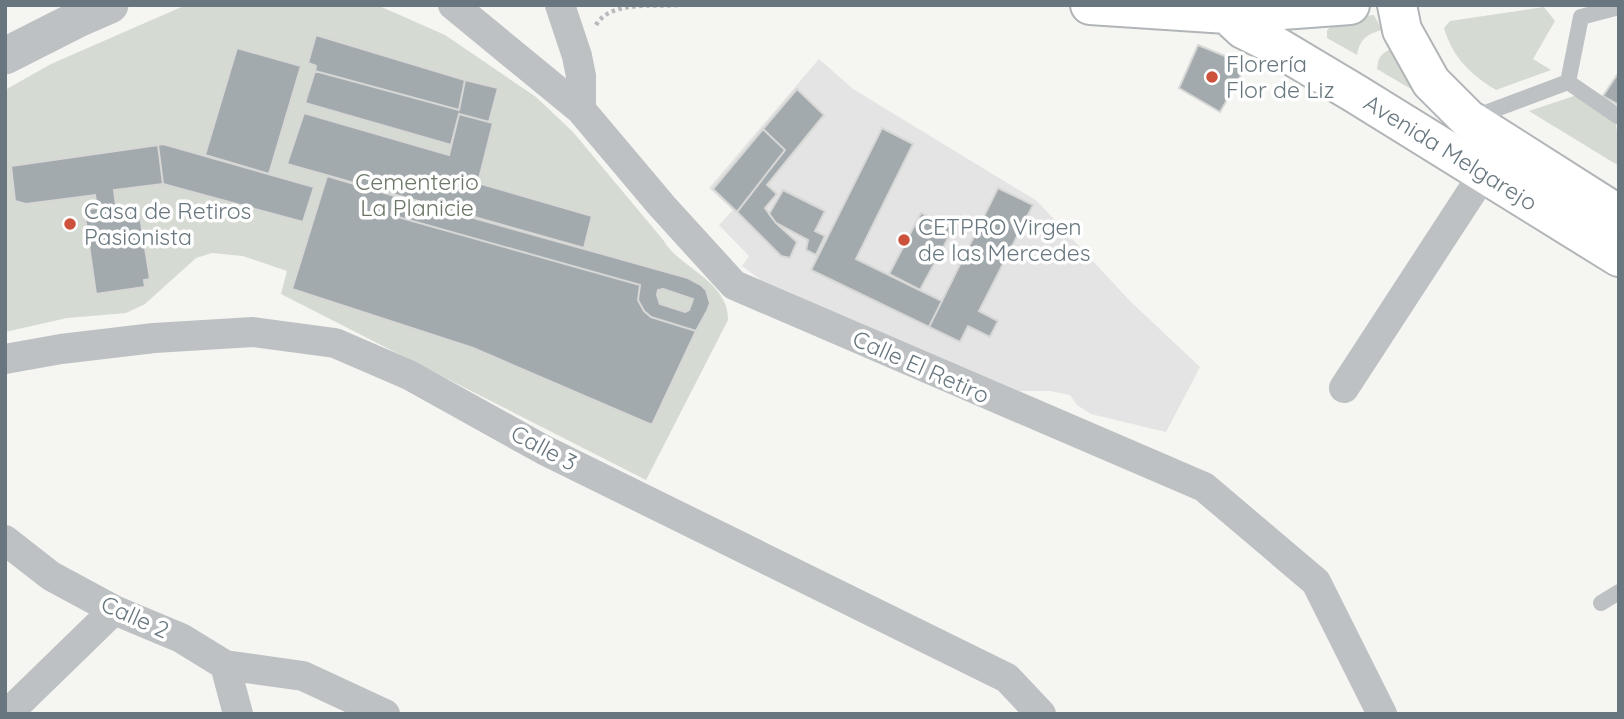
<svg xmlns="http://www.w3.org/2000/svg" width="1624" height="719" viewBox="0 0 1624 719" font-family="Quicksand,sans-serif">
	<rect width="100%" height="100%" fill="#f5f5f2"/>
	<path fill="#e3e4e3" d="M819 59 853 89 1037 201 1130 301 1200 367 1166 432 1091 414 1077 405 1070 395 1050 391H1016L765 283 742 266 749 256 719 225 733 210 709 188Z"/>
	<path fill="#d5dad2" d="M186 5H377L445 35 536 97 573 132 664 241C678 267 729 281 728 320L646 480 281 294 287 271 243 256 212 253 196 258 145 304 126 313 67 318 5 332V90L51 64Z
		M1544 7 1555 21 1533 59 1551 70 1496 90C1470 74 1453 58 1444 28L1450 21Z
		M1374 15 1382 30C1367 34 1360 39 1357 55L1327 38V31C1337 17 1357 16 1374 15Z
		M1393 48 1440 106 1377 69C1378 57 1381 53 1393 48Z
		M1577 95 1615 120 1619 142V166L1529 111Z"/>
	<path fill="#a3aaae" stroke="#d7d7d5" stroke-width="2" fill-rule="evenodd" d="M316 35 465 80 459 110 315 71 316 66 308 63Z
		M1198 45 1247 65 1220 112 1179 88Z
		M237 48 301 66 269 174 205 155Z
		M315 71 459 110 465 80 498 88 489 122 459 114 451 145 305 103Z
		M1619 72V105L1603 96Z
		M797 89 824 115 767 185 777 194 765 208 776 223 797 242 790 258 781 256 737 212 785 150 763 129Z
		M304 113 449 155 459 114 493 123 478 183 592 216 584 248 287 164Z
		M882 128 913 144 856 259 942 301 929 327 811 270Z
		M763 129 785 150 737 212 713 189Z
		M163 144 314 187 303 222 163 184 158 145Z
		M158 145 163 184 114 190 116 206 131 204 132 210H139L150 279 144 280 145 287 96 294 84 210 97 208 95 195 26 204 15 201 11 166Z
		M327 176 395 196 391 215 640 285 638 300 644 311 651 317 696 331 652 425 473 348 292 289Z
		M998 188 1033 205 979 311 998 321 990 337 968 326 960 342 929 327Z
		M783 190 825 211 815 231 825 236 816 255 806 250 808 240 776 223 769 214Z
		M395 196 688 278 701 285 706 290 710 303 707 311 696 331 651 317 644 311 638 300 640 285 391 215ZM663 289 693 299 689 310 685 312 660 304 657 295 658 290Z
		M921 213 953 229 920 290 889 274Z"/>
	<g fill="none" stroke-linecap="round" stroke-linejoin="round">
		<g stroke="#b0b5b8" stroke-width="42">
			<path id="secondary" d="M1227 14 1350 5"/>
		</g>
		<g stroke="#b1b5b8" stroke-width="42">
			<g id="primary">
				<path id="s1" d="M1090 5 1227 14 1243 29 1269 42 1356 94 1619 257"/>
				<path d="M1397 5 1402 30 1431 82 1468 119 1619 215"/>
			</g>
		</g>
		<path stroke="#b7babc" stroke-width="4.5" stroke-dasharray="3.5 3.5" stroke-linecap="butt" d="M596 25C611 0 653 7 679 5"/>
		<path stroke="#bdc1c3" stroke-width="16" d="M1619 7 1581 17 1568 82 1619 117
			M1472 118 1568 82
			M1601 603 1619 592"/>
		<path stroke="#bdc1c3" stroke-width="30" d="M453 5 581 110 662 206 734 285 1204 487 1316 582 1382 714
			M560 5 577 56 581 76V110
			M5 359 61 349 154 338 253 332 335 343 409 375 544 450 1007 678 1041 714
			M1344 388 1484 173
			M5 540 51 576 114 610 181 638 225 665 238 714
			M225 665 303 676 385 714
			M7 714 114 610"/>
		<path stroke="#bdc1c3" stroke-width="37" d="M5 56 80 18 110 5"/>
		<use href="#secondary" stroke="#fff" stroke-width="38"/>
		<use href="#primary" stroke="#fff" stroke-width="38"/>
	</g>
	<g fill="#cc523b" stroke="#fff" stroke-width="2.5">
		<circle cx="1212" cy="77" r="7"/>
		<circle cx="70" cy="224" r="7"/>
		<circle cx="904" cy="240" r="7"/>
	</g>
	<g text-anchor="middle" stroke-width="7" stroke-linejoin="round" paint-order="stroke">
		<g font-size="23" fill="#68777f" stroke="#fff" text-anchor="start">
			<text x="1226" y="72">Florería<tspan x="1226" dy="26">Flor de Liz</tspan></text>
			<text x="84" y="219">Casa de Retiros<tspan x="84" dy="26">Pasionista</tspan></text>
			<text x="918" y="235">CETPRO Virgen<tspan x="918" dy="26">de las Mercedes</tspan></text>
		</g>
		<g font-size="23" fill="#68777f" stroke="#fff">
			<text dy="8" stroke="none"><textPath href="#s1" startOffset="401">Avenida Melgarejo</textPath></text>
			<text transform="translate(921 367) rotate(24)" y="8">Calle El Retiro</text>
			<text transform="translate(544 448) rotate(28)" y="8">Calle 3</text>
			<text transform="translate(135 617) rotate(24)" y="8">Calle 2</text>
		</g>
		<g font-size="23" fill="#6b7766" stroke="#fff">
			<text x="417" y="190">Cementerio<tspan x="417" dy="26">La Planicie</tspan></text>
		</g>
	</g>
	<rect width="1624" height="719" fill="none" stroke="#68777f" stroke-width="14"/>
</svg>
